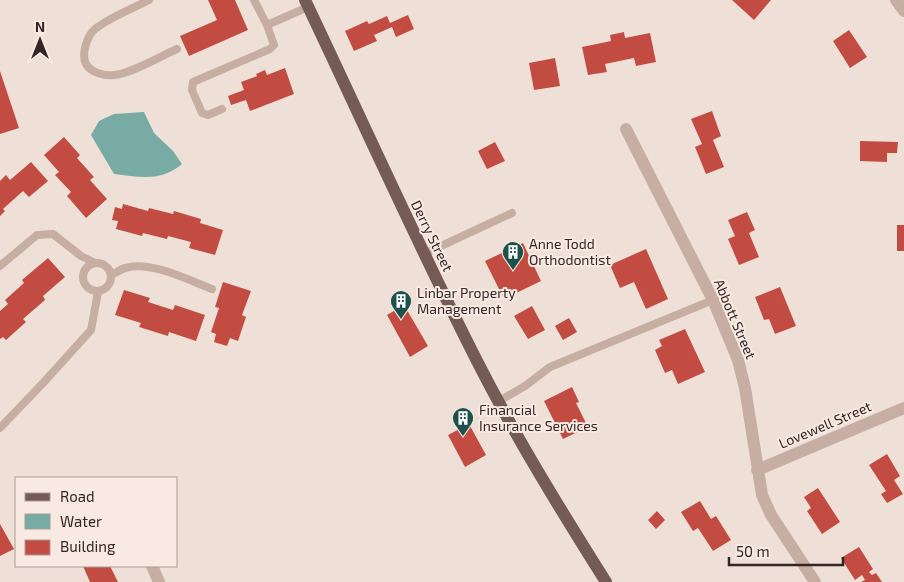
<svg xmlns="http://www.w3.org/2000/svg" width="904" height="582" viewBox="0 0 904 582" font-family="'Exo 2',sans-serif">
	<rect width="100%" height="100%" fill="#efe0d7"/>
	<path fill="#77aba4" d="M144 112 154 133 173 151 182 164C161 182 140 177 114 174L91 135 99 121 114 114Z"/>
	<path fill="#c24c42" d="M208 0H235L248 30 189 56 180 36 217 20Z
		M732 0H771L754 20Z
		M408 15 414 29 396 37 392 27 374 35 377 41 354 51 345 31 367 21 369 24 387 16 390 23Z
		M849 30 867 57 850 68 833 41Z
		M624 32 625 38 650 33 656 62 636 66 634 58 605 64 607 72 588 75 582 47 611 41 610 35Z
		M555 58 560 86 534 90 529 63Z
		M285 68 294 94 250 111 246 100 231 105 228 96 244 90 241 82 257 76 256 74 265 70 267 75Z
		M0 71 19 128 0 134Z
		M712 111 721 136 713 140 724 167 706 174 695 147 702 144 691 119Z
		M64 137 80 155 77 158 94 177 90 180 107 199 86 218 67 196 71 192 55 175 59 172 44 155Z
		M860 141 898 142 897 153H887V162L860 161Z
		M495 142 505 161 487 169 478 151Z
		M31 162 48 181 29 197 23 191 3 209 5 211 0 216V181L6 175 10 180Z
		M123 204 148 211 149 208 173 214 174 211 201 219 200 223 223 230 215 255 189 248 191 242 168 236 167 239 143 233 142 236 116 229 118 221 112 220 115 207 122 209Z
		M747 212 755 230 749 233 759 257 739 265 728 239 735 236 728 220Z
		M897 225H904V251H897Z
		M523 243 541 281 504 299 485 261Z
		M646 249 668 299 646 309 634 282 620 288 610 265Z
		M48 258 65 277 43 296 45 300 23 319 26 322 6 340 3 337 0 339V311L8 304 5 300 24 283 22 280Z
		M223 282 251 291 242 315 246 317 238 341 230 338 227 346 214 342 216 334 211 332 219 308 215 307Z
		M780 287 796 326 775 334 769 319 764 320 755 297Z
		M124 290 150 298 148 302 173 310 175 305 205 315 196 341 169 332 168 336 139 327 141 323 115 315Z
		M404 305 428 346 410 357 387 315Z
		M532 306 545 330 528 339 514 316Z
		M569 318 577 332 563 340 555 326Z
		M685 329 705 372 678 384 672 370 665 373 655 350 662 346 659 340Z
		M572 387 579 402 576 403 588 427 563 439 544 401Z
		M469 424 486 455 465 467 448 435Z
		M887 454 900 476 894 480 903 494 887 503 881 494 886 491 869 465Z
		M818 488 840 522 822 534 807 511 811 508 804 497Z
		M700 501 711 519 716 516 731 540 713 551 698 528 693 531 681 512Z
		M657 511 665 520 656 529 648 520Z
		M0 524 14 549 0 556Z
		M859 547 873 569 869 572 872 575 876 573 882 582H861L865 580 862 575 855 580 841 558Z
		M83 566H101L102 567 110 566 118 582H90Z"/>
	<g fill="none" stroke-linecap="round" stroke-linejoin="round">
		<path stroke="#c7aea3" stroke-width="8" d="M149 0C132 9 110 17 95 29 87 36 81 54 86 64 91 73 105 76 114 75 130 74 161 56 177 49
			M254 0 267 25
			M222 109 208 115 202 113 192 90 193 82 270 49 274 45 267 25 308 7
			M424 254 512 213
			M83 277a14 14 0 1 1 28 0a14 14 0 1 1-28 0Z
			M0 266 37 235 53 234 81 256 95 263
			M111 275C116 273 121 269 125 268 150 260 189 280 212 289
			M499 401 525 386 550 367 713 300
			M0 428 44 382 91 330 98 292"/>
		<path stroke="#c7aea3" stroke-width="12" d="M896 0 904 11
			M626 129 713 300 738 360 745 388 762 495 771 515 815 582
			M757 470 904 408
			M152 566 159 582"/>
		<path stroke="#745b56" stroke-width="12" d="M305 0C362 120 416 241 476 359 515 436 560 509 606 582"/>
	</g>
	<defs>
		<g id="building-pin" transform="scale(1.125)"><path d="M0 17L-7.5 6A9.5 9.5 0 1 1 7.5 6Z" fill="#1d524c" stroke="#f8eae2"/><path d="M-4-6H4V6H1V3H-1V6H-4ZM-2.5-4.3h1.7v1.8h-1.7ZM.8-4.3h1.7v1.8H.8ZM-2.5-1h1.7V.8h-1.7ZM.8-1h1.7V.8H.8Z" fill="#fff"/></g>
	</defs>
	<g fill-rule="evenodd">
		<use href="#building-pin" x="513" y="252"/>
		<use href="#building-pin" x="401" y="301"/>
		<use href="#building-pin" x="463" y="418"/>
	</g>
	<g text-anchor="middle" stroke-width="4" stroke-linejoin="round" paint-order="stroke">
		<g font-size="14" fill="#322725" stroke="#f8eae2">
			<text transform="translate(432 236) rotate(64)" y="5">Derry Street</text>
			<text transform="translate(735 319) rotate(67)" y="5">Abbott Street</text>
			<text transform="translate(825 425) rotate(-23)" y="5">Lovewell Street</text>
		</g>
		<g font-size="14" fill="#322725" stroke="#f8eae2" text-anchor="start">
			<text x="529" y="249">Anne Todd<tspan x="529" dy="16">Orthodontist</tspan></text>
			<text x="417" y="298">Linbar Property<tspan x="417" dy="16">Management</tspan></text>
			<text x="479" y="415">Financial<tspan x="479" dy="16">Insurance Services</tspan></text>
		</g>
	</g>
	<rect x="15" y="477" width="162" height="90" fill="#f8eae2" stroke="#a99c96"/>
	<rect x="25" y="493" width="25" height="8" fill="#745b56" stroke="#a99c96"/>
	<text x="60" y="502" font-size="15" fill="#322725">Road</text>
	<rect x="25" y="514" width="25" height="15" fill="#77aba4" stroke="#a99c96"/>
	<text x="60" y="527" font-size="15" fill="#322725">Water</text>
	<rect x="25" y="540" width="25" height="15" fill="#c24c42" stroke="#a99c96"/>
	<text x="60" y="552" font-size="15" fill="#322725">Building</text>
	<g transform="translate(40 40)" stroke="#f8eae2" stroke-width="4" paint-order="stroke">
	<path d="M0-4L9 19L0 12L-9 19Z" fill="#322725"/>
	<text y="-8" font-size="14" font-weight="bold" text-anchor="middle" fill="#322725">N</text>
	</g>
	<path d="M729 557v8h114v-8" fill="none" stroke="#322725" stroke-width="2.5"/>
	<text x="736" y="557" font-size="15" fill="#322725" stroke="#f8eae2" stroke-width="4" paint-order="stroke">50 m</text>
</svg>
